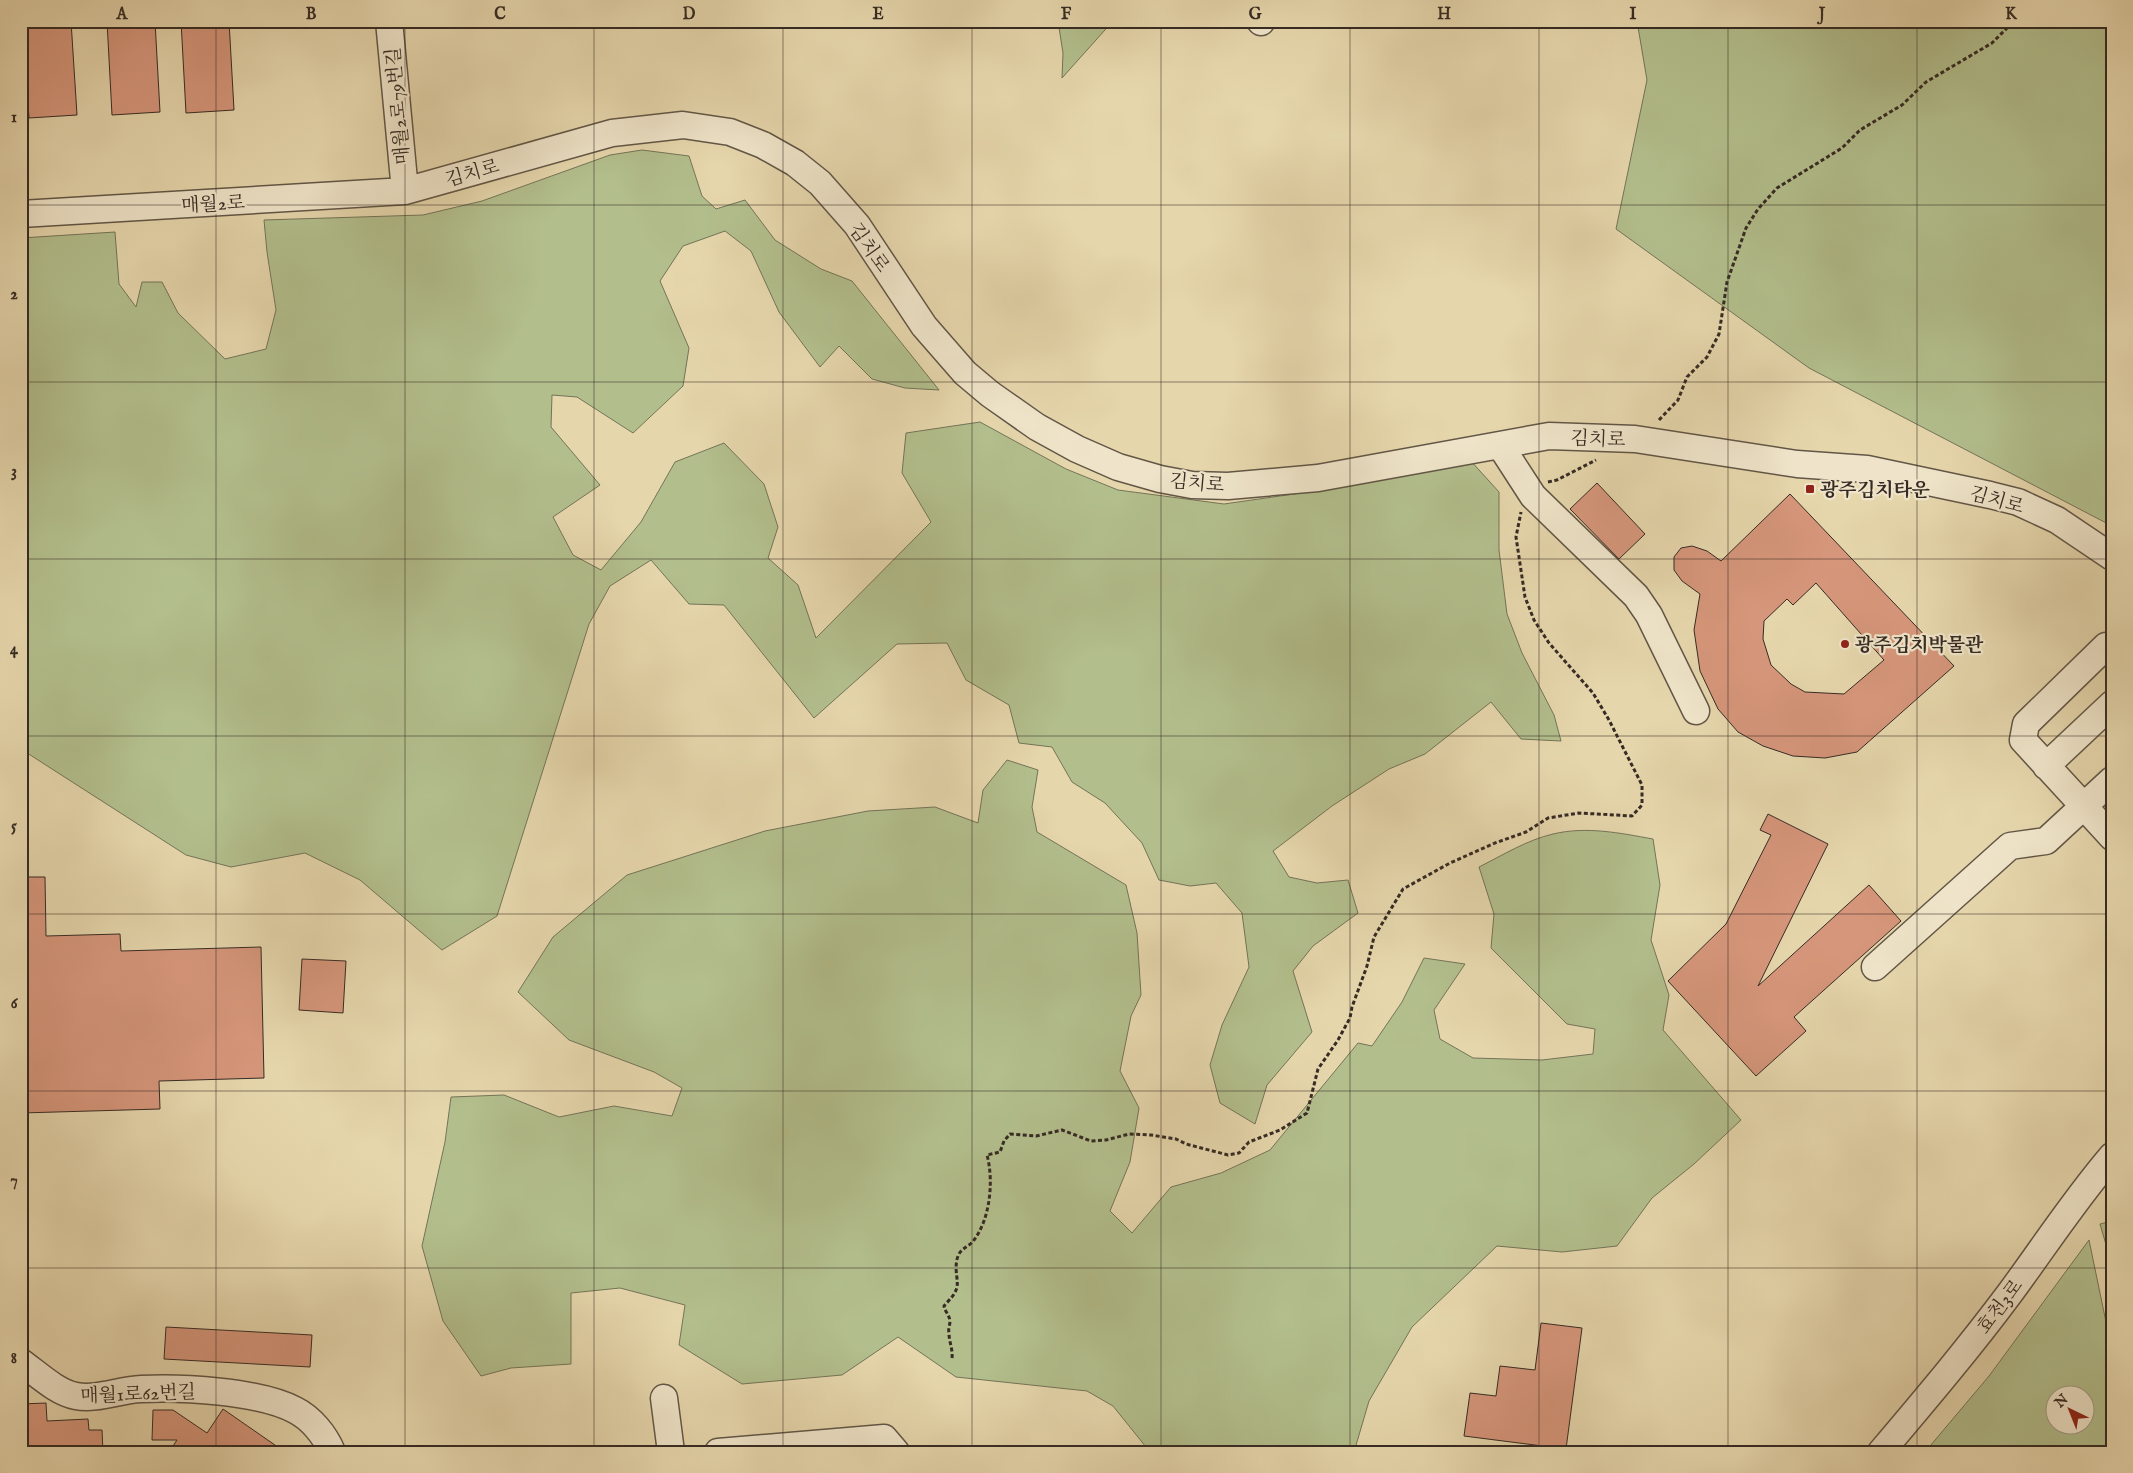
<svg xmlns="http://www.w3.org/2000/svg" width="2133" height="1473" viewBox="0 0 2133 1473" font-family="'IM FELL English','Noto Serif KR',serif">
	<rect width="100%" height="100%" fill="#e6d6ac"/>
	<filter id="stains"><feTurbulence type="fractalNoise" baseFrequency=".004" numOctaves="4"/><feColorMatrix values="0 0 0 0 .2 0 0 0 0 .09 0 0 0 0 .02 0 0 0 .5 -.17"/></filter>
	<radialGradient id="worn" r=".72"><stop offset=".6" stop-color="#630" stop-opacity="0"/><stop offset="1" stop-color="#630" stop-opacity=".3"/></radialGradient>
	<path fill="#b2be8c" stroke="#747458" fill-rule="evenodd" d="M1058 21H1113L1062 78 1063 53Z
		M1637 21H2112V526L1809 368 1616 229 1647 80Z
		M642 150 689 156 702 196 716 209 745 200 775 240 821 269 852 281 939 390 905 388 872 379 839 346 820 367 779 312 751 251 725 231 683 246 660 281 689 348 683 386 633 433 577 397 552 395 551 427 600 485 553 517 573 555 601 570 641 522 675 462 724 443 764 484 778 527 768 558 798 585 816 638 931 522 902 473 906 433 980 422 1066 469 1118 490 1224 504 1336 488 1470 460 1499 492V550L1507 614 1522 653 1554 715 1561 741 1521 739 1491 702 1425 754 1389 769 1332 806 1273 851 1289 877 1317 883 1348 880 1358 913 1313 946 1293 971 1312 1032 1267 1085 1255 1124 1220 1103 1210 1065 1222 1025 1249 967 1242 913 1216 883 1190 886 1159 880 1142 843 1105 803 1072 782 1052 747 1019 743 1009 705 966 680 947 643 897 644 814 718 724 605 689 604 651 560 610 586 589 624 497 916 442 950 360 880 305 853 231 867 186 855 24 751 21 748V238L115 232 119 284 136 307 142 282H162L178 313 225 359 266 349 276 310 267 252 264 220 423 215 482 201 610 155Z
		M1007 760 1038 770 1032 807 1037 832 1126 885 1137 933 1141 995 1131 1016 1120 1071 1139 1108 1130 1162 1110 1211 1132 1233 1171 1187 1221 1173 1270 1150 1358 1043 1372 1046 1402 1002 1424 958 1465 964 1434 1010 1440 1039 1473 1058 1542 1060 1593 1054 1595 1029 1567 1024 1491 948 1494 914 1479 867C1503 855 1527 840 1553 834 1586 826 1620 833 1653 839L1660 885 1651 940 1669 995 1663 1030 1741 1120 1694 1164 1652 1198 1617 1246 1562 1252 1497 1246 1412 1327 1369 1401 1354 1452H1150L1113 1406 1087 1391 956 1377 898 1337 842 1375 742 1384 679 1345 685 1305 620 1288 571 1293V1364L511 1368 481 1376 443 1321 422 1246 445 1142 451 1097 504 1095 559 1117 614 1106 672 1116 682 1088 654 1072 569 1040 518 992 553 937 627 875 765 831 868 811 935 807 978 823 983 790Z
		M2112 1221V1265L2100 1224Z
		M2089 1240 2112 1351V1452H1925L1989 1376ZM2056 1396H2086V1426H2056Z"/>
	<path fill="#d6967b" stroke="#362b24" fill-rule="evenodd" d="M23 21H71L77 115 29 118Z
		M107 21H155L160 112 112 115Z
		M181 21H229L234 110 186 113Z
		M1597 483 1645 534 1619 559 1570 509Z
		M1790 494 1954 666 1857 752 1825 758 1793 756 1763 746 1738 732 1718 709 1700 671 1694 630 1700 594 1682 581 1674 570V557L1681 548 1692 546 1707 551 1721 561ZM1816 583 1884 660 1844 694 1805 692 1791 684 1771 665 1763 639 1764 621 1787 599 1793 605Z
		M1768 814 1828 844 1758 986 1869 885 1901 921 1794 1017 1806 1031 1756 1076 1668 981 1726 924 1771 835 1760 830Z
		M21 877H45L46 936 120 934 121 951 261 947 264 1078 159 1081 160 1109 21 1113Z
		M302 959 346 961 343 1013 299 1010Z
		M1541 1323 1582 1328 1566 1449 1464 1436 1470 1393 1496 1396 1500 1366 1535 1370Z
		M166 1327 312 1335 310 1367 164 1359Z
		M46 1403 47 1421 88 1419 89 1430H102L103 1452H21V1404Z
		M223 1409 285 1452H169L177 1440H152L153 1410H173L207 1433Z"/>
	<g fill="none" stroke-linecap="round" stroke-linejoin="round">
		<g stroke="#625646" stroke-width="29">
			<path id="minor" d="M389 21 405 191
				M1260 21 1261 22
				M21 214 405 191 612 133 683 125 730 132 763 145 795 163 820 183 857 225 924 326 965 373 990 394 1037 427 1077 449 1118 467 1160 479 1192 485 1228 486 1318 478 1549 436 1635 439 1797 464 1867 469 1990 495 2018 502 2057 520 2112 557
				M1500 445 1533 496 1636 596 1649 615 1696 711
				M2106 646 2026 724 2023 740 2112 837
				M2046 766 2112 704
				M1875 967 2010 846 2046 841 2112 780
				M21 1362C38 1374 56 1392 76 1396 97 1400 119 1390 141 1389 181 1387 259 1391 295 1410 311 1418 325 1435 332 1452
				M664 1398 671 1452
				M718 1452 884 1438 896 1452
				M1881 1452C1925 1400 1969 1348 2010 1293 2044 1247 2075 1199 2112 1156"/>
		</g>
		<path stroke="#362b24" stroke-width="3" stroke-dasharray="4 2.5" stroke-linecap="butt" d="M1659 420 1678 400 1687 377 1707 357 1719 334 1727 282 1746 228 1758 209 1777 188 1842 148 1860 130 1902 105 1926 82 1992 43 2014 21
			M1548 482 1557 480 1596 460
			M952 1358C953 1349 949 1342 949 1333 948 1329 950 1325 950 1321 949 1314 945 1312 944 1306 948 1301 954 1296 956 1290 960 1282 953 1270 958 1256 961 1248 969 1247 974 1240 990 1219 994 1181 987 1155L1000 1152 1004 1141 1010 1134 1036 1136 1062 1130 1091 1141 1106 1140 1129 1134 1151 1135 1176 1139 1186 1144 1228 1155 1239 1153 1249 1142 1280 1130 1307 1113 1318 1069 1338 1040 1350 1018 1352 1007 1367 966 1374 937 1403 889 1450 863 1495 843 1526 832 1548 818 1579 813 1632 816 1642 805V785L1609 720 1593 693 1549 643 1534 620 1525 597 1516 537 1521 512"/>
		<use href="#minor" stroke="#efe4c9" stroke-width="26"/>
	</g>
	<path fill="none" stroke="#362b24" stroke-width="1" stroke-opacity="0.55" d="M216 21V1452M405 21V1452M594 21V1452M783 21V1452M972 21V1452M1161 21V1452M1350 21V1452M1539 21V1452M1728 21V1452M1917 21V1452M21 205H2112M21 382H2112M21 559H2112M21 736H2112M21 914H2112M21 1091H2112M21 1268H2112"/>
	<g fill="#8f2418" stroke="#efe4c9" stroke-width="2">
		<rect x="1805" y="484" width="10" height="10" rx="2.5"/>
		<circle cx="1845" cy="644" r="5"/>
	</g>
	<g text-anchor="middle" stroke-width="4.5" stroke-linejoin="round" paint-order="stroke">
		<g font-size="19" fill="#362b24" stroke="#efe4c9">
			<text transform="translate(397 106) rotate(-95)" y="7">매월2로79번길</text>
			<text transform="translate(472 172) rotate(-16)" y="7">김치로</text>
			<text transform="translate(213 203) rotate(-3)" y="7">매월2로</text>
			<text transform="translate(870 247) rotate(55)" y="7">김치로</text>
			<text transform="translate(1598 438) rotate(2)" y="7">김치로</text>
			<text transform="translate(1197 482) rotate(5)" y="7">김치로</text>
			<text transform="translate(1997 499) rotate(16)" y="7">김치로</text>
			<text transform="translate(1999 1306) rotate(-53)" y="7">효천3로</text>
			<text transform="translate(138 1393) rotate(-2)" y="7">매월1로62번길</text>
		</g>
		<g font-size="19" font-weight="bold" fill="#362b24" stroke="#efe4c9" text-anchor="start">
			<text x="1820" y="496">광주김치타운</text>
			<text x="1855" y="651">광주김치박물관</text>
		</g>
	</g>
	<rect width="2133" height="1473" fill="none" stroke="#e6d6ac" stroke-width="55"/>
	<g transform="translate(2070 1410) rotate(317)"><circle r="24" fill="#efe4c9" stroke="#a59a87"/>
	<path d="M0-4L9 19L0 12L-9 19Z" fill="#8f2418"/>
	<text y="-8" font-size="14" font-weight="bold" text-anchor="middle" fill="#362b24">N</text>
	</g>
	<rect x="28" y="28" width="2078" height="1418" fill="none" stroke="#362b24" stroke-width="2"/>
	<g font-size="16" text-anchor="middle" font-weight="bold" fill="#362b24">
		<text x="122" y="19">A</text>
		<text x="311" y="19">B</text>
		<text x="500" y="19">C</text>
		<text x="689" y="19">D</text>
		<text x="878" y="19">E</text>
		<text x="1066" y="19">F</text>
		<text x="1255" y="19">G</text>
		<text x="1444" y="19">H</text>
		<text x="1633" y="19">I</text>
		<text x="1822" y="19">J</text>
		<text x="2011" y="19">K</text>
		<text x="14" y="122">1</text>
		<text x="14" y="299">2</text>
		<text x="14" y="476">3</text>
		<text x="14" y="654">4</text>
		<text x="14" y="831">5</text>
		<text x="14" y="1008">6</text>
		<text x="14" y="1185">7</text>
		<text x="14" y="1363">8</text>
	</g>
	<rect width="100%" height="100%" filter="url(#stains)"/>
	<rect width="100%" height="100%" fill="url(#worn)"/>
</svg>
